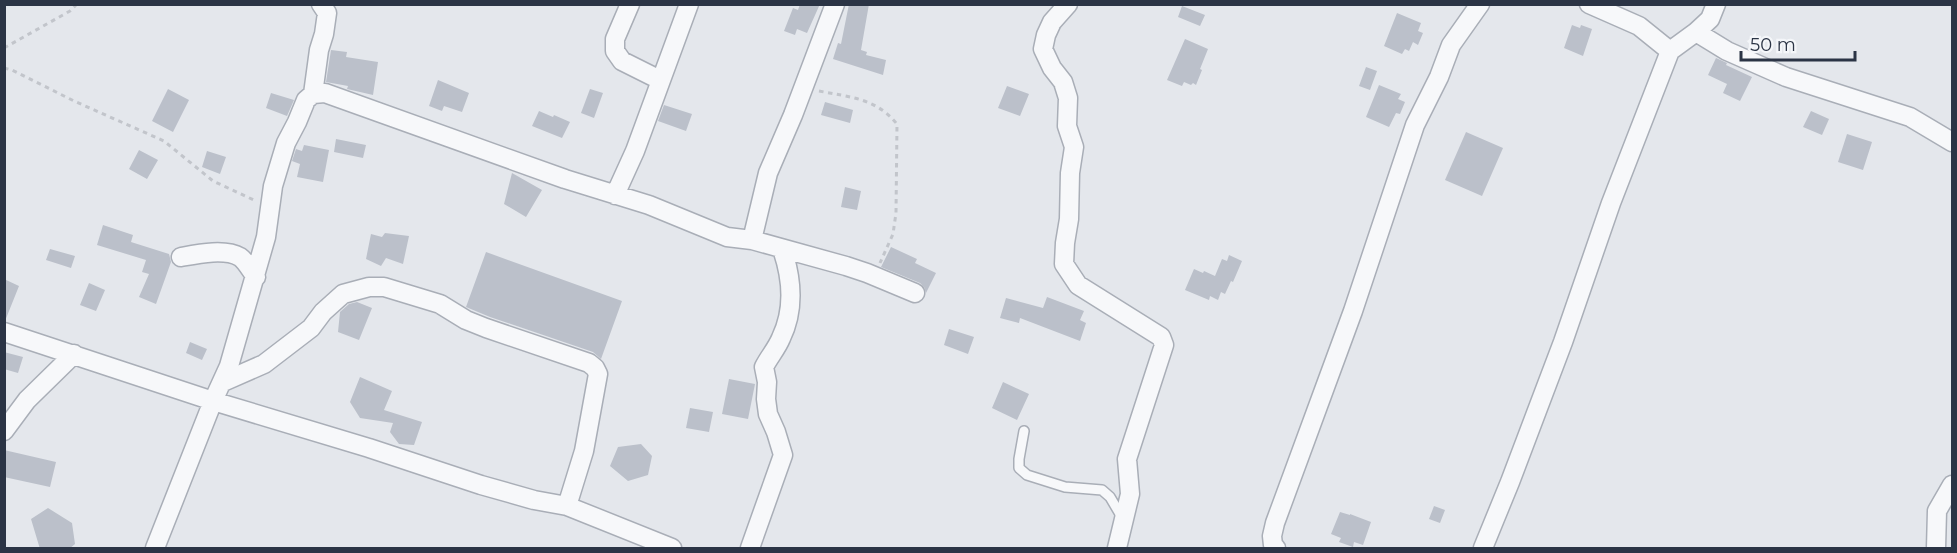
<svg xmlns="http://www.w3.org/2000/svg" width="1957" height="553" viewBox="0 0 1957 553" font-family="Montserrat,sans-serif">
	<rect width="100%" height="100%" fill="#e4e7ec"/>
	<path fill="#bbc0ca" d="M800 4H820L807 33 797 29 795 35 784 31 793 8 798 10Z
		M849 4H869L861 50 867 52 866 55 886 60 883 75 833 59 838 43 841 44Z
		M1182 6 1205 15 1200 26 1178 17Z
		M1397 13 1421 23 1418 31 1423 33 1418 45 1413 42 1409 51 1405 49 1402 54 1384 46Z
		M1572 25 1580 28 1581 25 1592 29 1583 56 1564 48Z
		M1185 39 1208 49 1200 69 1202 70 1196 85 1193 83 1191 85 1184 82 1182 86 1167 80Z
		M331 50 347 52 346 57 378 62 373 95 347 89 348 86 326 82Z
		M1716 58 1727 63 1726 65 1752 77 1740 101 1723 93 1727 84 1708 75Z
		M1366 67 1377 71 1370 90 1359 86Z
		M438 80 469 93 462 112 444 106 442 111 429 106Z
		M1379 85 1401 94 1398 99 1405 102 1400 114 1396 113 1389 127 1366 117Z
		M1007 86 1029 94 1020 116 998 108Z
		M168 89 189 100 173 132 152 121Z
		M590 89 603 93 594 118 581 113Z
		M271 93 294 100 287 116 266 108Z
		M825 102 853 110 850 123 821 115Z
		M664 105 692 114 686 131 658 121Z
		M539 111 553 117 554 115 570 122 562 138 532 126Z
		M1811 111 1829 119 1822 135 1803 127Z
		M1466 132 1503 148 1482 196 1445 180Z
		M1847 134 1872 142 1863 170 1838 162Z
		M336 139 366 145 363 158 334 152Z
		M304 145 329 150 323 182 297 177 300 164 292 161 296 149 302 151Z
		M139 150 158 160 147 179 129 169Z
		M207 151 226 157 220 174 202 167Z
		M512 173 542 190 526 217 504 204Z
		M845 187 861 191 857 210 841 207Z
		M103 225 133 235 131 242 169 254 171 262 156 304 139 297 149 274 142 272 146 260 97 245Z
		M385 233 409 236 403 264 386 258 381 266 366 259 371 234 382 237Z
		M891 247 917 259 915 263 936 273 926 293 924 287 920 283 881 267Z
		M50 249 75 256 71 268 46 260Z
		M486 252 622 301 601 359 593 352 490 317 466 307Z
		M1229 255 1242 261 1233 282 1231 281 1225 294 1221 292 1218 300 1210 296 1209 300 1185 290 1194 269 1203 273 1204 271 1215 276 1222 259 1227 261Z
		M4 279 19 286 5 321H4Z
		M89 283 105 290 96 311 80 305Z
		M1047 297 1084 311 1080 320 1086 323 1080 341 1020 318 1019 323 1000 318 1006 298 1043 308Z
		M357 302 372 308 359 340 338 332 340 312 349 304Z
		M949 329 974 337 968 354 944 345Z
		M190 342 207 349 202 360 186 353Z
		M4 352 23 357 18 373 4 369Z
		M360 377 392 391 384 410 422 422 414 445 399 444 390 432 393 423 360 418 350 402Z
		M729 379 755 384 748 419 722 414Z
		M1003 382 1029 394 1017 420 992 408Z
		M690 408 713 412 709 432 686 428Z
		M641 444 652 456 648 475 628 481 610 466 618 447Z
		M4 450 56 462 50 487 4 477Z
		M1434 506 1445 510 1440 523 1429 519Z
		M48 508 72 523 75 544 69 549H40L31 519Z
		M1340 512 1350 515V514L1371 522 1363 545 1354 542 1353 547 1339 542 1341 538 1331 534Z"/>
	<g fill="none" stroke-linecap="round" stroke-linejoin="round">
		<g stroke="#a9aeb7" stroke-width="12">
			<path id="service" d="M1024 431 1019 459V468L1027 475 1065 487 1102 490 1110 497 1123 519"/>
		</g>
		<g stroke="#a9aeb7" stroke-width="21">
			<path id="minor" d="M630 4 615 39V51L622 61 660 80
				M1068 4 1052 22 1046 35 1043 49 1052 68 1063 82 1068 98 1067 126 1074 147 1070 173 1069 219 1065 243 1064 264 1078 285 1161 337 1164 345 1127 459 1130 494 1117 548
				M1696 32 1727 51 1786 77 1910 117 1952 142
				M1670 51 1696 32 1710 19 1716 4
				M313 94 319 50 324 34 327 13 321 4
				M615 195 635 151 689 4
				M752 240 768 173 793 115 835 4
				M181 257C197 254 225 248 240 257 246 261 251 271 256 277
				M4 332 213 401 369 448 481 485 534 500 567 506 672 548
				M223 382 264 364 311 328 323 312 343 294 369 287H384L440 304 466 320 486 328 589 363 595 368 598 374 584 451 567 506
				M4 431 27 400 74 354
				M155 548 213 401 229 366 266 237 273 186 286 143 297 122 306 100 313 94 325 93 565 179 649 205 727 237 752 240 846 266 867 273 915 293
				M750 548 783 455 776 432 768 414 766 399 767 382 764 367C769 357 777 348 781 338 795 309 792 278 782 249
				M1276 548 1273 545 1272 536 1275 523 1353 311 1415 125 1439 77 1451 45 1480 4
				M1483 548 1510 482 1563 342 1611 203 1670 51 1639 26 1589 4
				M1936 548 1937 511 1952 485"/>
		</g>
		<path stroke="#c2c5cb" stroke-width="3" stroke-dasharray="4.5 4.5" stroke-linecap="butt" d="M4 48 70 11 77 4
			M4 68 12 70 74 101 164 141 213 181 256 201
			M819 91C849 97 876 98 897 124L896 213 893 234 880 263"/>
		<use href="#service" stroke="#f7f8fa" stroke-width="9"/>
		<use href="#minor" stroke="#f7f8fa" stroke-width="18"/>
	</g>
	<rect width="1957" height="553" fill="none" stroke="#2b3445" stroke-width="12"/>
	<path d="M1741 51v9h114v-9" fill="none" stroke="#2b3445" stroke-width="3"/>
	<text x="1750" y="51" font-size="18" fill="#2b3445" stroke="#f4f6f9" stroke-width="4.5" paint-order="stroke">50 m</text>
</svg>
